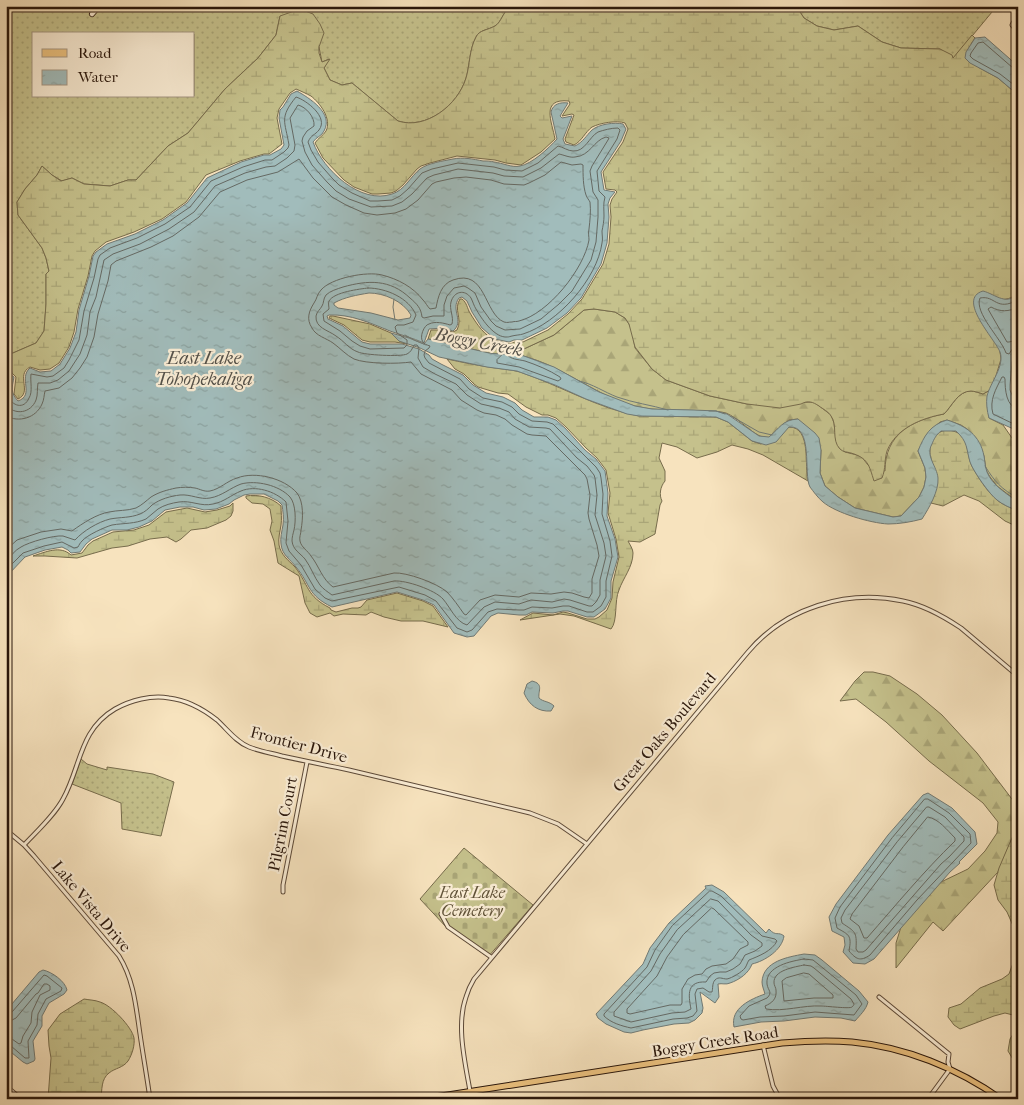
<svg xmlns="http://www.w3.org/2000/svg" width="1024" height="1105" viewBox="0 0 1024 1105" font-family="'IM FELL French Canon',serif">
	<defs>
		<pattern id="grass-dots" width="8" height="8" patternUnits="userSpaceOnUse" patternTransform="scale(1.25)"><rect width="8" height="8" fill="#c5c18c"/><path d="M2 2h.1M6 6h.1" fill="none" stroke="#a9a577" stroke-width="1.8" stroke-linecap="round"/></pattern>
		<pattern id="forest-firs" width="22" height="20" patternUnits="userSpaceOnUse" patternTransform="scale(1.25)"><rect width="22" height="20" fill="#c5c18c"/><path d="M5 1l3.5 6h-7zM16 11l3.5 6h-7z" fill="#a9a577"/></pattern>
		<pattern id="wetland-marsh" width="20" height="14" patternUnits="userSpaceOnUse" patternTransform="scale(1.25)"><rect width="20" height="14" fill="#c5c18c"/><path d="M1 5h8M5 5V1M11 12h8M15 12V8" fill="none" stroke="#a9a577"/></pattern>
		<pattern id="cemetery-stones" width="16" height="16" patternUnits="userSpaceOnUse" patternTransform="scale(1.25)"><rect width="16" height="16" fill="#c5c18c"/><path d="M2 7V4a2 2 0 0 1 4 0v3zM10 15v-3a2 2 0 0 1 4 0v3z" fill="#a9a577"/></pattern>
		<pattern id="water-ripples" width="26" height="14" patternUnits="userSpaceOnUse" patternTransform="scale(1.25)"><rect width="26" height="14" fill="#a1bcbb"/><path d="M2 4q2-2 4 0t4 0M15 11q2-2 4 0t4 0" fill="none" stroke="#8ba19f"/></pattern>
	</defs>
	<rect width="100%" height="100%" fill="#f7e3be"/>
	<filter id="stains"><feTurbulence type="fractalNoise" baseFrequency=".004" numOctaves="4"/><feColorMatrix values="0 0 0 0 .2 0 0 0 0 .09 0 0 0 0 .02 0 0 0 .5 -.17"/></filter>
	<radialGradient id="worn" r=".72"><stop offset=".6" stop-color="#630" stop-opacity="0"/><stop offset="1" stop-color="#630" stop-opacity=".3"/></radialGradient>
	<path fill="url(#grass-dots)" stroke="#776c4c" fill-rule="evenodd" d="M6 6H96L90 14 93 16 102 6H512C510 8 508 9 506 11 502 16 500 23 495 26 488 30 479 30 476 37 469 50 470 65 466 78 458 105 426 130 398 121L352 83 342 85 330 80 324 68 329 59 322 62 319 47 280 16 276 35 258 58 225 89 188 133 168 146 136 180H128L110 186 84 184 72 178 62 181 52 175 42 166 37 175 25 189 17 202 18 215 42 248 46 258 49 271 46 274V304L44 331 36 343 6 356ZM34 34H194V96H34Z
		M800 6H997L953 59 940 49 901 48 882 42 858 26 834 30 817 26 804 18 800 12Z
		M81 759 87 764 107 770V767L153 774 174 782 161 836 122 829 121 803 72 784Z"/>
	<path fill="url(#forest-firs)" stroke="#776c4c" d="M594 309 615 312 625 318 629 324 632 330 635 348 652 369 666 380 710 396 747 404 814 402 831 415 834 423 836 440 839 448 845 452 861 456 868 465 885 471C885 434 912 420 944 414 952 406 958 391 971 391 974 391 980 393 983 394L990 390 988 395 989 418 1003 425 1012 438 1018 442V502L997 486 990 477 986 470 984 456 976 438 967 429 961 425 947 420 940 422 927 434 918 451 925 468 926 477 924 487 919 497 901 516 893 517 855 508 838 497 825 486 820 473 821 450 798 419 789 420 782 425 768 438C765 437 761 437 758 435 747 429 738 418 726 413 719 411 711 411 704 411 681 409 657 412 635 406 592 395 558 361 513 354L554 335 584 310Z
		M864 672H873L890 676 917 694 942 715 977 753 1018 807V833L1013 836 998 872 943 931 933 922 896 968V943L901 927 921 903 941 882 968 869 985 851 997 833 998 822 983 803 929 761 886 722 856 699 840 701 855 681Z"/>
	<path fill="url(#wetland-marsh)" stroke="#776c4c" d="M512 6H800V12L804 18 817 26 834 30 858 26 882 42 901 48 940 49 952 55 953 58 972 35 975 38 971 44 978 67 998 78 1018 95V291C1014 298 1008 299 1001 300L1000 352 1001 359 995 379 990 390 983 394C980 393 974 391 971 391 958 391 952 406 944 414 922 418 896 428 887 451 884 461 886 468 882 478L874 481C869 465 868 458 851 453 847 452 843 452 840 449 831 440 838 425 831 416 829 412 823 409 819 406 813 402 808 400 801 404L780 408 747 404 710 396 666 380 652 369 635 347 629 324 625 318 615 312 594 309 584 310 554 335 513 354 505 344 506 343 510 344 515 342H523L548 330 568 314 582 299 603 264 609 244 611 217 610 205 612 199 617 192 615 190 606 189 603 172 623 142 628 129 625 123C617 120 600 123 592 127 585 132 582 141 574 145L566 142 565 139 574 115 572 114 562 116 570 104 569 101C540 98 552 122 555 139L541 152 521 165 506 163 495 160 457 156 430 163 421 166 417 169 403 185 396 191 391 193 378 194H372L354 187 344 180 323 158 315 143C318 138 323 136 326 131 332 119 320 103 311 96 307 94 301 91 296 89L290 93 279 109 277 118 282 144 269 154H264L240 161 206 175 186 202 162 219 134 232 106 242 95 251 92 256 88 276 78 309 74 332 69 347 59 363 50 369 40 370 30 367C15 375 33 392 18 399L14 394 16 377C15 376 13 374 12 373 10 367 14 362 6 360V356L36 343 44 331 46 304V274L49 271 46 258 42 248 18 215 17 202 25 189 37 175 42 166 52 175 61 181 72 178 84 184 110 186 128 180H136L168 146 188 133 225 89 258 58 276 35 280 16 300 9 313 14 320 24 324 33 319 47V53L322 62 330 59 324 68 330 80 342 85 352 83 398 121C426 130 458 105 466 78 470 65 469 50 476 37 479 30 488 30 495 26 500 23 502 16 506 11 508 9 510 8 512 6Z
		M460 299H462C467 303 467 308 470 313 476 323 485 337 497 341L496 344 498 354 489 353 428 339 431 330H443L453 332 457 330C463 318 453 310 460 299Z
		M333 316 370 324 391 333 399 341 407 344 395 342H370L362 340 344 325 329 318 330 316Z
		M447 359C461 362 475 365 489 367 499 369 510 369 520 372 559 385 599 409 639 416L716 417 728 422 752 441 761 444 789 427C812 427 804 467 808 481L763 455 748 449 732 445 717 452 697 458 677 447 662 443 659 458 665 471V481C660 487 659 495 662 501L660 505 655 534 640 542 628 541C630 545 633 549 633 553 633 567 623 578 619 590 614 601 618 621 611 629L574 616 560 614 520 620 533 613 553 615 563 612 568 613 587 619H595L599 617 607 610 612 598 613 582 619 557 616 539 608 513 610 493 606 470 597 458 586 448 566 427 556 418 548 415H542L526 407 508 394 498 393 478 387 474 384 464 374 455 369Z
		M947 430C972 432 964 452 973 468 978 477 987 491 994 497 1000 504 1010 507 1018 511V527L1005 521 979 501 964 495 943 506 931 503C933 496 938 487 937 480 935 464 924 455 934 438 937 433 941 431 947 430Z
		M246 496C258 494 271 497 281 506 281 512 282 519 281 525 280 532 278 538 279 545 281 555 288 560 295 567 309 585 306 596 330 608L331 610 336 612 352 608H358L361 607 367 600 397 593 423 601 433 606 448 627 423 621H401L384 617 371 612 366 615 343 614 334 616 330 613 317 617 310 613 305 603 299 576 278 563 274 541 270 530 272 521 270 509 263 504 252 503 246 498Z
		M233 503V511L231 516 226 520 207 528 191 530 181 539 176 542 167 537 150 539 128 546 112 548 77 558 45 556H33C46 552 60 545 71 555L82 553 88 545 93 541 113 532 134 530 149 525 166 512 187 508 205 512 217 510 230 506Z
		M1018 833V1019L1017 1016 1005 1013 994 1016 960 1029 954 1025 948 1017 949 1008 961 1004 980 988 1002 979 1009 974 1013 963 1017 945 1014 928 1007 912 998 900 994 885 999 868 1008 847 1013 836Z
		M84 999C89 1000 95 1000 100 1002 111 1005 132 1027 134 1038 135 1045 132 1055 128 1061 123 1068 115 1068 109 1073 101 1079 102 1090 101 1099H48L51 1058 49 1046 48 1030 60 1014Z
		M1018 1026V1063L1014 1061 1008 1051 1010 1039Z"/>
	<path fill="url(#cemetery-stones)" stroke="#776c4c" d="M464 848 533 905 488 957 447 928 420 899Z"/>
	<path fill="url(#water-ripples)" stroke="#717a75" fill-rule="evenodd" d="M985 37 1018 66V95L998 78 970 63 965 58 966 52 975 38Z
		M297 91C309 98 334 113 324 131 322 136 316 137 313 142 323 170 361 205 392 194 405 190 410 177 420 169 428 163 443 161 453 159 463 157 473 159 483 161 487 161 491 161 494 162 503 163 512 168 520 166 532 164 549 148 557 139L551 112C553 104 560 102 568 103L560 116 562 118 572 116 563 139 565 144 575 146C583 142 586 136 592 130 599 124 615 122 623 124L626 129 621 141 601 172 604 190 615 192 610 198 608 204 609 217 607 243 601 264 581 298 567 313 547 328 522 340H514L509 342 495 339 482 328 472 312 467 301 462 297 459 298C450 310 465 321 453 331L443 328 429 329 424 343C413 338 401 335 390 331 370 323 351 314 329 315L327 316 328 319 343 326 362 342 370 344H402L419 349 429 355 432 359 441 364 463 375 473 385 486 393 503 397 515 403 522 410 534 417H548L556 420 565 428 585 450 596 459 605 471 608 493 607 516 615 539 618 557 611 581V598L605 609 594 617H587L568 611H563L553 613 532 612 526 615H519L498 613 491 616 474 636 467 637 454 633 434 605 423 600 397 592 332 607C307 595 311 585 296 567 290 559 282 555 281 544 280 538 282 531 283 525 284 518 283 511 282 505L278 501 264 494H250L244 495 234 500 229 504 216 509 204 510 193 507H180L165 510 152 521 139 527 127 530H112L92 539 86 544 80 552 71 553 68 550 62 547 45 550 25 557 7 576 6 579V362H9L10 374 14 377C12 388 10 392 18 401 35 395 18 378 30 368L40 372 51 371 60 364 70 348 76 332 79 310 89 276 93 256 96 252 107 244 135 234 163 220 187 203 207 178 241 162 264 155H270L281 149 284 145 279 118 280 110 283 107 291 94ZM369 293C384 293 403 301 411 315L410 318 398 320 371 313 338 308 334 305V303C345 297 357 295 369 293Z
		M983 291C995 294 1009 308 1018 291V346L1012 362 1010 385V390L1018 409V431L989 418C987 411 986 403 987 396 990 383 1005 366 1000 352 995 339 956 299 983 291Z
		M391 333 409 338 424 344 428 339 489 353 498 354 496 344 497 341 506 343 505 344 513 354 524 356 554 367 599 392 635 406 652 409 694 410 716 411 727 414 759 436 769 437C780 428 782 420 798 419L815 433 819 438 821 450 820 473 825 486 838 497 855 508 893 517 901 516 919 497 924 487 926 477 925 468 918 451C924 436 930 425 947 420 966 426 980 435 984 456 985 461 985 467 987 472 992 485 1007 494 1018 502V511C1011 508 1003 505 997 500 990 495 973 471 970 462 966 448 968 442 956 431H941C936 435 934 439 932 444 925 456 937 466 938 478 939 491 929 508 922 519 911 522 899 524 888 524 870 523 836 513 823 502 818 498 813 491 810 487 803 474 814 425 789 427L776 442 766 445 752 441 728 422 716 417 639 416 627 414 586 399 555 385 517 371 487 367 439 357 420 348 399 341Z
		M532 681C544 684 538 690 539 698 543 702 549 701 554 706L551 711C538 712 529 705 524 693L527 684Z
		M928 793 952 808 975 832 977 844 959 862 960 863 950 872 874 959 865 964 853 963 843 952 845 945 844 937 832 931 829 917 836 904 888 835 923 795Z
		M712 885 724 892 766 933 769 929C776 937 778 931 784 936 782 950 765 961 752 964 749 973 739 980 730 983 726 985 722 983 718 984L719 997 715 1003 700 992 703 1008 702 1013 695 1020 689 1023 674 1024 643 1030 631 1033 624 1032 606 1024 598 1018 596 1014 643 964 650 948 669 923 706 888 705 886Z
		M804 954 815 955 822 960 859 991 868 1002C866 1010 860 1015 855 1021L841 1018 815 1017 784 1021 761 1022 734 1027C730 1008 751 999 765 994 764 990 762 986 762 982 763 961 788 957 804 954Z
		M43 970C52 972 65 981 67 990L64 994 49 1003 42 1016V1026L33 1041 35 1059 34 1061 27 1064 23 1062 6 1048V1011L39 972Z"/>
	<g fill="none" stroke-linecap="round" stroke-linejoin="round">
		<path stroke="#656963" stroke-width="1" d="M1018 69 1013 68 983 42 978 43 971 53 970 56 973 59 1000 74 1018 88
			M368 288C386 288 409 298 416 315L413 322 404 325H397L395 327 397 333 407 340V345L404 348 370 349 360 346 352 341 340 331 324 321 323 314 329 309C329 307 328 303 329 301 334 292 360 289 368 288Z
			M1018 300C995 312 996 295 980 298 974 313 1001 338 1006 353L1009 354 1013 348 1018 346
			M1018 307C1009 312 1000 312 991 307L988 309 1007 342H1009L1018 340
			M503 354H506C512 360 517 359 525 361 537 365 549 370 560 377L561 379 558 381 519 367 497 363V360Z
			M6 377 9 380C8 385 6 391 8 396 12 406 24 410 29 398 33 392 30 381 31 374L47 377 53 376 64 368 69 360 79 340 84 311 94 278 98 259 100 255 110 248 137 238 165 224 190 207 211 181 243 167 265 160H272L284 152 288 148 289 145C285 121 279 118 296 97 306 100 329 117 319 130 315 135 311 135 308 142L311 150 318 162 332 178 339 185 352 193 370 201H378L392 200 400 196 408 189 422 173 432 169 458 163 494 167 505 170 522 171 538 163 558 146C563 147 568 151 573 151 585 152 589 137 598 132 604 130 611 128 618 128L620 130 617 139 597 171 599 191 605 197C603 204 604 209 604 216 604 221 603 226 602 231 602 235 603 239 602 243 597 279 558 323 523 334 520 335 516 335 512 336 508 337 509 337 505 337 493 336 481 318 476 309 474 306 473 302 471 298 465 289 454 291 451 302 449 309 454 317 452 324L450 325C444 323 435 321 429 324 424 325 419 337 423 342 424 344 427 345 430 346L429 348 425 351 424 355 425 358 429 363 460 379 469 389 483 398 502 402 512 407 519 414 532 421 547 422 553 424 596 467 600 473 601 478 603 494 602 514 610 541 612 556 606 581V597L601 606 593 612H587L569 606H563L552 608 532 607 524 610H519L497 609 488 612 472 630 467 632 457 628 436 601 425 595 399 587 332 601 325 598 315 589 301 565 289 551 286 543 288 521 286 502C275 491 255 485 241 491 231 495 224 502 213 504 201 507 191 500 179 502 172 503 164 505 158 509 154 512 150 516 146 519 135 524 124 523 112 525 105 527 87 535 82 541 80 543 79 545 78 547L74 548 62 542 44 546 23 553 6 570
			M6 405C15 416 31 413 36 400 38 395 37 388 38 383H50L58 380 69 371 80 354 87 335 90 312 96 297 104 260 113 254 140 244 169 229 194 212 215 186 245 173 266 167 275 166 287 158 294 151 295 145 290 118 298 105C306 107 315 117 314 126L307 131 303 137 302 141 305 152 312 165 327 182 336 191 349 199 371 207 392 206 402 202 412 194 427 178 434 175 458 169 493 173 504 176 523 177 541 168 559 154C564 155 570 158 575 157 590 156 594 140 606 137L609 138 608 140 592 166 590 171 593 192 598 200V217L596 242 591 260 572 291 559 304 541 319 520 329 505 330 496 326 491 321 481 307 475 293 468 288 464 286 454 288 447 296 444 305V316H433L424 318 422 317C421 308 417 304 410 298 390 279 368 280 343 287 337 289 330 291 326 295 323 299 324 303 322 306 320 310 317 311 316 316 315 328 328 330 336 336 344 341 349 349 358 352 364 355 401 357 407 354 411 352 412 349 414 345H417L419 348 418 358 423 367 435 374 456 384 467 395 481 404 499 408 509 412 515 419 529 427 546 428 550 429 577 458 587 466 594 475 595 478 597 495 595 515 604 543 606 556 600 580V595L596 602 592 606H589L570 600 564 599 552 602 531 600 519 604 495 602 484 607 467 625C456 622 450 607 443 599 435 590 406 580 394 581L332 595C328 592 323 589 320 585 314 577 311 567 305 559 300 553 293 550 292 541 292 537 293 534 294 530 296 521 296 504 290 497 279 485 256 480 241 484 230 488 222 496 210 498 200 500 191 494 180 495 171 496 160 499 152 505 148 509 145 512 140 514 130 518 121 517 110 519 98 522 83 531 75 540 71 539 67 537 63 536 54 535 29 542 21 547 15 550 11 556 6 561
			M1018 409C1006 407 1005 389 1005 379L1004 377H1002C996 389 989 400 993 414L1018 426
			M6 416C19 423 36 418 42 404 44 400 44 395 45 391L59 388 72 378 80 368 87 357 94 337 98 314 108 281 111 265 116 261 151 247 173 236 199 217 220 192 247 180 278 172 299 159 313 178 332 197 346 205 364 213 377 215 395 213 406 209 418 200 432 184 436 182 454 178 466 177 491 180 504 184 524 185 529 183 545 175 561 162 572 165 581 164 583 165C583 175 583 186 586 195 587 198 589 200 590 202 591 211 590 220 589 229 588 233 589 237 589 240 584 269 548 314 519 321 516 322 515 321 512 322 508 322 508 323 504 322 484 314 486 268 453 280 441 284 438 297 436 308L430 309C427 306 426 303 423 300 413 287 398 279 382 275 367 271 331 278 321 290 317 294 317 299 314 303 309 311 306 319 312 328 316 336 326 338 333 343 340 348 346 355 354 359 366 364 398 364 411 362L421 374 452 390 461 400 477 410 484 413 496 415 505 419 512 425 527 434 532 435 546 436 585 475 587 479 590 495 588 513 589 519 597 545 599 556 592 579V593L589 598 584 597 572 593 564 592 551 594 531 593 519 597 495 595 480 600 466 615 464 614C459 607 453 598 447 592 437 583 406 572 394 573L333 587C322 579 319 566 311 556 308 551 301 547 300 541 299 537 301 534 301 530 303 519 304 502 297 493 284 478 255 471 237 478 227 481 220 489 210 491 204 492 200 489 195 488 189 487 182 487 176 488 167 490 159 492 151 497 146 501 142 505 136 508 127 511 118 510 109 512 97 514 83 523 72 531L61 529 41 532 17 540 6 550
			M925 799H928L949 813 970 834 971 843 917 900 870 955C860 962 856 959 849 951 852 935 849 935 837 928L835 918 840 907 892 838Z
			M927 807H929L945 817 964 837V841L949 857 941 864 913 896 866 950 863 952H858L856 949C857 931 855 932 842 923L841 918 845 910 897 842Z
			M928 817C939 819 947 830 955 838V841C924 871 896 905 867 938H864L859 926 850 919 852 914 903 847Z
			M710 891H712L721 896 762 936 775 939 777 941C772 951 759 956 749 960 747 963 747 965 745 968 742 972 732 978 727 979 722 979 719 976 715 980 712 983 713 989 712 992H709L703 988 697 989 695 994 697 1011 693 1016 687 1018 673 1019 631 1028C622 1026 611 1023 604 1016V1014L647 967 655 950 672 926Z
			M711 899 718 901 751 935 762 943V946L755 951 745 955 740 964 733 969 726 972H720L714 973 710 976 706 982C687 981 688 994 691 1009L685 1012 672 1013 631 1022 614 1016V1012L651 971 660 954 677 930Z
			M712 908 714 909 748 942V945L740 949 733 959 726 964 712 966 706 969 702 974 695 975 688 979 682 989V1003L681 1005H670L630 1014 627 1013V1009L657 976 667 957 683 935Z
			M804 959 813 960 818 964 856 995 862 1004 854 1015 815 1012 784 1016 760 1017 743 1020 741 1019 740 1016 749 1006 767 998C773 992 768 991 767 984 765 966 792 961 804 959Z
			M804 965 811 966 814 968 851 999 854 1004C854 1005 853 1006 852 1007 850 1009 826 1006 821 1006 803 1005 784 1012 766 1009L765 1006C772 1003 777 999 776 990 776 988 774 985 774 983 773 970 795 967 804 965Z
			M804 973 809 974 833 995V998H814L784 1001 782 981 786 978Z
			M6 1014 12 1012 44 975 47 976 62 988 61 991 46 999 38 1014 37 1025 28 1041 29 1058H25L11 1046 6 1045
			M6 1021 12 1020 16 1018 36 994 38 993 44 984H47L50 986V990L40 995 32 1012 31 1023 23 1036 21 1043 19 1044 12 1039H6"/>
		<path stroke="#717a75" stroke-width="1" d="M394 299 393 307 395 320
			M405 335 414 340 426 345
			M579 381C593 384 604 392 617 397 634 403 651 405 668 410
			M709 411H716L725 414
			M731 416 759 432 772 435
			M985 466C995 482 1001 489 1018 498"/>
		<g stroke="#5c4938" stroke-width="5">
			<path id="street" d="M1018 17 1013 23 1012 25 1018 32
				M6 830 24 845 34 856 119 956C134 980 136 1007 140 1034 143 1055 147 1077 150 1099
				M24 845C37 831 54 816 63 799 81 767 79 730 115 709 131 700 151 695 169 698 187 700 203 709 217 720 227 729 236 742 249 747 259 751 271 753 282 756 304 761 326 765 349 770 409 784 469 799 530 813L558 824 587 844
				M283 892V885L307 762
				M441 914 448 927 491 957
				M879 997 949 1054 948 1062 950 1069 928 1099
				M763 1045 773 1086 780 1099
				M6 1086 21 1099
				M470 1091C465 1062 456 1025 466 997 468 990 471 984 474 979L748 652C785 608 846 589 903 601 924 605 943 616 961 628L1018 676"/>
		</g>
		<g stroke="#29160b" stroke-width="6">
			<path id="secondary" d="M92 14 99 6"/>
		</g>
		<g stroke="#29160b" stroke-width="7">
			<path id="primary" d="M422 1099 782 1043C805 1041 829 1040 852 1042 905 1047 957 1068 1001 1099"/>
		</g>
		<use href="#street" stroke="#faedd5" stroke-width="3"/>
		<use href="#secondary" stroke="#faedd5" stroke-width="4.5"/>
		<use href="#primary" stroke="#ecc27f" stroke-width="5"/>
	</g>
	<g text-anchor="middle" stroke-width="4.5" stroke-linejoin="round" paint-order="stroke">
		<g font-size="16" fill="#29160b" stroke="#faedd5">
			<text transform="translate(664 732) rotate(-50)" y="6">Great Oaks Boulevard</text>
			<text transform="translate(299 744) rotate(15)" y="6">Frontier Drive</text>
			<text transform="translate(282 824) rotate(-79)" y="6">Pilgrim Court</text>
			<text transform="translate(92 906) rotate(50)" y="6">Lake Vista Drive</text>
			<text transform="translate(715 1041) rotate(-9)" y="6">Boggy Creek Road</text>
		</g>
		<g font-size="16" font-style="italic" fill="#605238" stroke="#faedd5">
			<text x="472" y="898">East Lake<tspan x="472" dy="18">Cemetery</tspan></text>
		</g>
		<g font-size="18" font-style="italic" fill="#535049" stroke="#faedd5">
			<text transform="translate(479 342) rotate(11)" y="6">Boggy Creek</text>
			<text x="204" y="364">East Lake<tspan x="204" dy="21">Tohopekaliga</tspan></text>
		</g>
	</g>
	<rect width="1024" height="1105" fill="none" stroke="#f7e3be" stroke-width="25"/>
	<rect x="8" y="8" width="1009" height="1090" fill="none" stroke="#29160b" stroke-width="2.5"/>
	<rect x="12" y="12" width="999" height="1080" fill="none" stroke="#29160b"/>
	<rect x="32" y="32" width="162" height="65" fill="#faedd5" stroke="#a69784"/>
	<rect x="42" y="49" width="25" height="8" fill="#ecc27f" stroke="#a69784"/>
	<text x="78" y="58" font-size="15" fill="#29160b">Road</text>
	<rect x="42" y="70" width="25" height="15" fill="url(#water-ripples)" stroke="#a69784"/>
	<text x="78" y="82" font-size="15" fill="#29160b">Water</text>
	<rect width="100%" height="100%" filter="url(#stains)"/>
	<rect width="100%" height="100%" fill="url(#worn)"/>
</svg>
